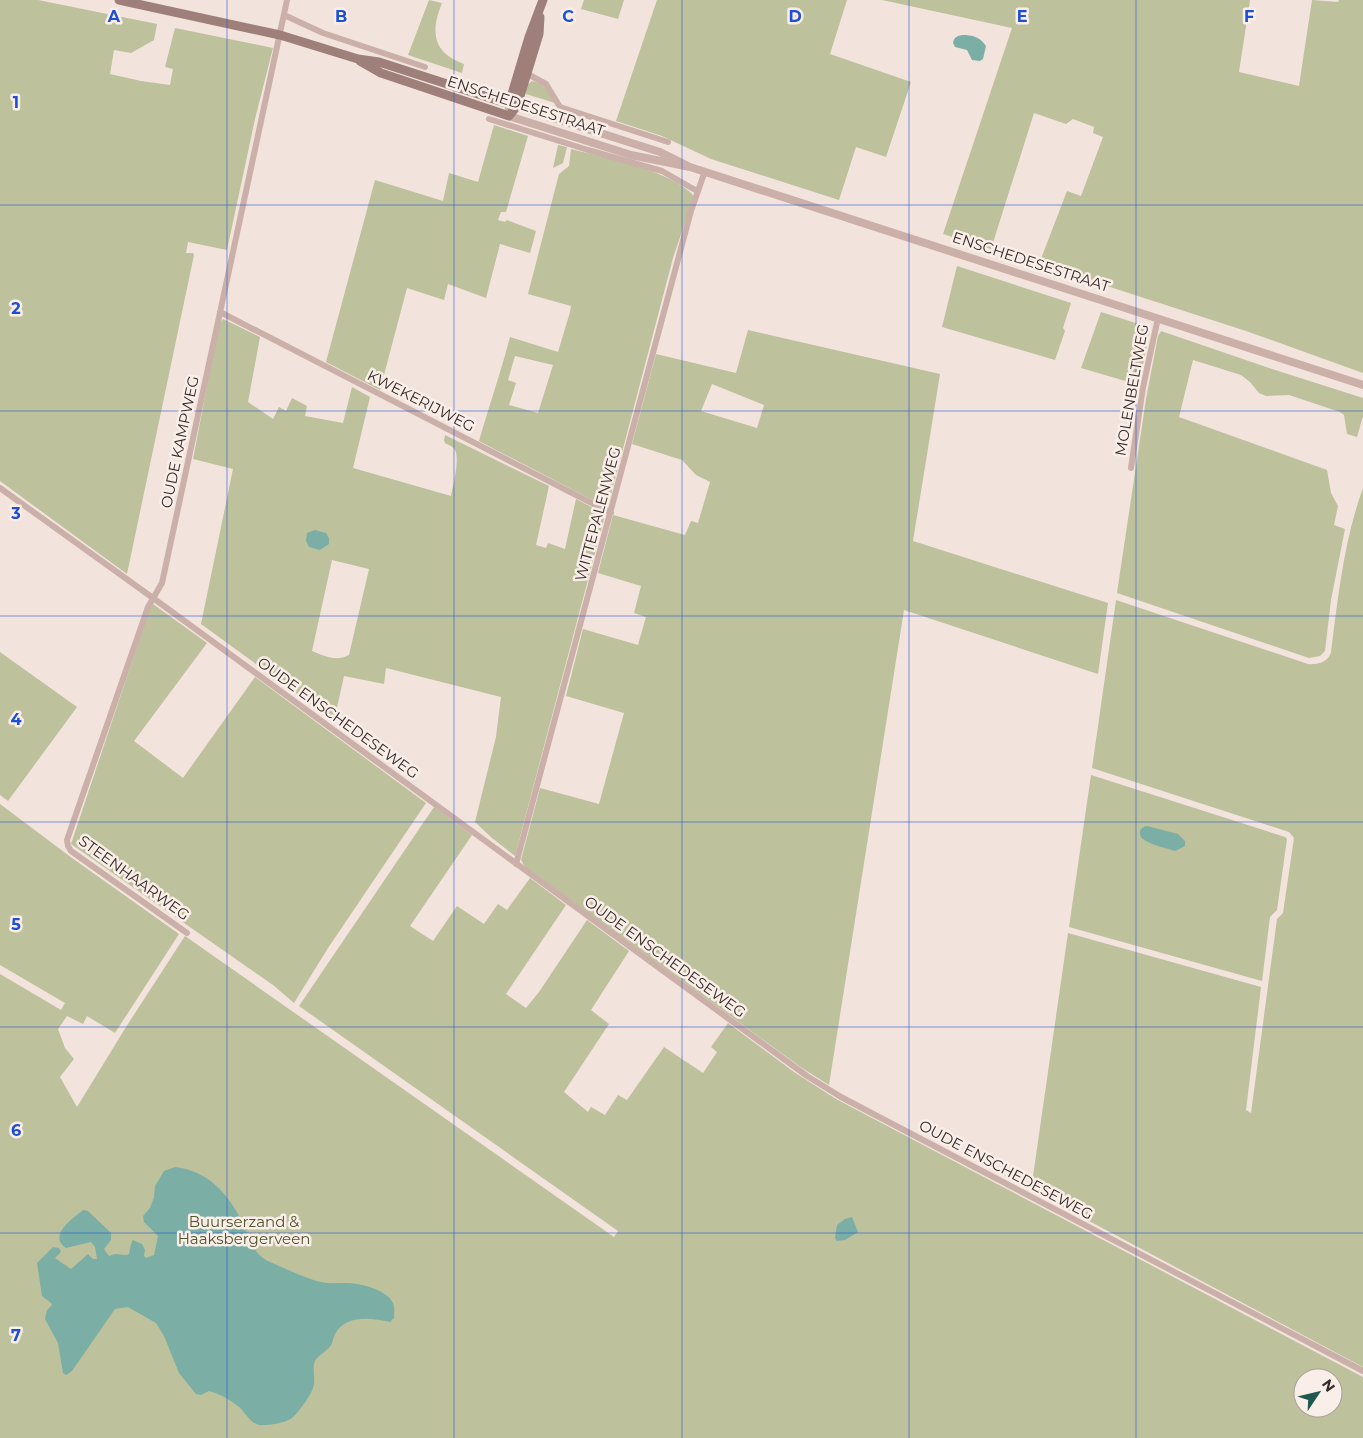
<svg xmlns="http://www.w3.org/2000/svg" width="1363" height="1438" viewBox="0 0 1363 1438" font-family="Montserrat,sans-serif">
	<rect width="100%" height="100%" fill="#f2e3dd"/>
	<path fill="#bdc19c" fill-rule="evenodd" d="M0 0H38L157 24 154 40 131 53 114 50 110 74 141 81 170 85 173 69 165 67 175 28 273 48 255 119 227 250 188 242 186 253H193L194 255 127 574 0 481Z
		M429 0 442 3C430 32 433 53 464 64L462 73 408 55Z
		M584 0H624L618 19 581 9Z
		M657 0H847L830 54 911 82 886 157 856 147 839 200 711 159 662 136 616 121Z
		M882 0H1250L1239 72 1299 86 1312 0 1338 2 1339 0H1363V373L1246 331 1039 264 1067 191 1081 196 1103 137 1093 133 1094 127 1073 119 1066 124 1034 113 991 249 943 234 1012 28Z
		M532 81C545 84 549 91 555 103L526 94V86Z
		M494 125 528 136 506 212H501L498 220 505 222 507 220 536 231 530 253 500 244 486 298 448 284 444 300 407 288 380 390 326 362 375 180 443 201 449 173 478 182Z
		M558 145 567 147 563 163 553 168Z
		M571 149C605 158 671 170 694 196L673 258 609 502 606 504H600L479 441C489 406 501 372 510 337L558 352 570 312 571 306 528 294 559 174 569 166ZM515 356 553 365 538 413 509 405 516 383 508 380Z
		M957 266 1071 303 1063 328 1065 331 1055 360 942 327Z
		M1101 312 1145 326 1150 330 1139 385 1081 368Z
		M223 319 260 337 248 402 273 419 279 407 286 411 292 398 307 406 305 416 343 423 352 387 370 397 353 468 451 496C453 485 460 460 455 450 453 446 448 445 445 443L444 440 445 435 549 486 536 545 546 548 548 543 565 549 576 499 601 512 604 519 515 856 492 838 475 822 496 737 501 697 386 668 384 684 344 676 334 721 201 624 233 469 193 459 219 324ZM332 560 369 569 349 655C336 662 324 656 312 651Z
		M748 330 940 374 913 541 1108 603 1098 674 904 610 829 1085 802 1068 525 867 521 860 540 788 599 804 624 713 566 696 583 629 638 645 646 617 634 613 641 586 598 573 613 515 685 535 691 521 698 523 710 482 696 475 682 460 632 444 656 354 736 373ZM712 384 764 405 757 428 701 411Z
		M1161 331 1272 369 1363 398V416L1357 437 1347 434 1344 415 1340 412 1289 395 1266 396 1259 393 1250 382 1241 375 1193 360 1179 417 1327 470 1331 493 1338 506 1334 525 1345 529 1331 600 1325 651 1320 656 1309 658 1117 593 1146 399 1158 336Z
		M1363 488V1367L1031 1190 1068 933 1261 987 1246 1110 1251 1113 1277 919 1283 913 1294 838 1289 832 1092 768 1116 600 1308 664C1317 665 1329 662 1331 652 1338 597 1344 540 1363 488Z
		M153 604 207 643 134 741 183 778 255 677 426 803 328 948 294 1003 273 985 71 844 151 605Z
		M0 652 77 707 8 801 0 795Z
		M1091 775 1285 837 1287 839 1277 910 1270 917 1262 981 1069 927Z
		M0 804 72 858 179 934 115 1033 87 1016 83 1024 67 1016 58 1029 65 1048 74 1059 60 1077 77 1107 126 1027 185 936 614 1237 618 1231 299 1006 434 807 472 835 410 926 433 941 457 906 484 924 498 904 507 910 530 878 566 905 506 994 526 1008 539 992 587 920 629 951 591 1010 609 1024 564 1092 588 1112 591 1107 605 1115 618 1095 627 1100 664 1047 703 1073 717 1052 711 1047 728 1023 794 1072 836 1099 1363 1377V1438H0V974L61 1010 65 1003 0 965ZM1303 1378H1333V1408H1303Z"/>
	<path fill="#7bafa6" d="M962 35C973 35 980 37 986 46L983 59 980 61 972 60 967 50 955 47 953 43C954 37 957 36 962 35Z
		M315 530 326 533 329 538V544L320 550 309 547 306 541 307 533Z
		M1147 826 1178 834 1185 841V846L1175 851C1167 848 1140 843 1140 834 1139 829 1143 827 1147 826Z
		M175 1167C209 1171 228 1194 243 1223 250 1238 252 1254 270 1262 284 1268 313 1282 327 1283 337 1284 347 1282 357 1284 369 1286 388 1292 393 1303 395 1308 394 1314 394 1318L390 1322C371 1318 346 1314 335 1334 333 1338 333 1342 331 1345 328 1351 319 1354 315 1361 312 1368 315 1376 314 1384 313 1393 299 1412 292 1418 286 1423 266 1426 259 1425 250 1423 245 1412 239 1407 231 1400 220 1394 209 1391L201 1395 196 1394 179 1373 164 1336 156 1323 128 1307 115 1309 72 1371 66 1375 63 1373 58 1343 45 1319 47 1310 52 1305 51 1303 42 1296 37 1263 53 1247 59 1248 61 1252 55 1258 71 1269 88 1254 93 1259H97L95 1247 91 1242 66 1248C47 1235 74 1218 83 1210L88 1211 111 1233V1240L104 1249 109 1256 115 1254 126 1255 129 1254 131 1244 133 1240 142 1244 145 1250 144 1256 146 1258 154 1255 158 1236 144 1222 143 1216 150 1208 154 1197 155 1186 164 1171Z
		M852 1217 858 1232 845 1240 837 1241 835 1238 837 1225 845 1219Z"/>
	<g fill="none" stroke-linecap="round" stroke-linejoin="round">
		<path stroke="#cab0a8" stroke-width="6" d="M284 15 323 33 425 67
			M524 72 546 84 560 107 668 142
			M489 119 588 150 662 171 697 191
			M220 312 611 513
			M1131 468 1143 387 1158 318
			M0 488 153 598 807 1076 841 1097 1363 1371
			M516 864 691 211 705 171
			M187 933 71 851 68 846 67 840 148 607 162 583 287 0"/>
		<path stroke="#cab0a8" stroke-width="8" d="M690 167 660 152 509 104V116L631 155 690 167 1363 385"/>
		<path stroke="#9e7f7a" stroke-width="9" d="M119 0 280 35 358 59 379 62 509 104 529 37 543 0
			M360 61 381 73 509 116 517 106 539 34 540 17"/>
	</g>
	<path fill="none" stroke="#1d4ed8" stroke-width="1" stroke-opacity="0.55" d="M227 0V1438M454 0V1438M682 0V1438M909 0V1438M1136 0V1438M0 205H1363M0 411H1363M0 616H1363M0 822H1363M0 1027H1363M0 1233H1363"/>
	<g text-anchor="middle" stroke-width="5" stroke-linejoin="round" paint-order="stroke">
		<g font-size="15" fill="#372a28" stroke="#faeee9">
			<text transform="translate(526 106) rotate(18)" y="5">ENSCHEDESESTRAAT</text>
			<text transform="translate(1031 262) rotate(18)" y="5">ENSCHEDESESTRAAT</text>
			<text transform="translate(1132 390) rotate(-80)" y="5">MOLENBELTWEG</text>
			<text transform="translate(421 401) rotate(27)" y="5">KWEKERIJWEG</text>
			<text transform="translate(180 442) rotate(-78)" y="5">OUDE KAMPWEG</text>
			<text transform="translate(598 514) rotate(-75)" y="5">WITTEPALENWEG</text>
			<text transform="translate(338 718) rotate(36)" y="5">OUDE ENSCHEDESEWEG</text>
			<text transform="translate(134 878) rotate(36)" y="5">STEENHAARWEG</text>
			<text transform="translate(665 957) rotate(36)" y="5">OUDE ENSCHEDESEWEG</text>
			<text transform="translate(1006 1170) rotate(28)" y="5">OUDE ENSCHEDESEWEG</text>
		</g>
		<g font-size="15" fill="#50552c" stroke="#faeee9">
			<text x="244" y="1227">Buurserzand &amp;<tspan x="244" dy="17">Haaksbergerveen</tspan></text>
		</g>
	</g>
	<g font-size="16" text-anchor="middle" font-weight="bold" fill="#1d4ed8" stroke="#faeee9" stroke-width="5" stroke-linejoin="round" paint-order="stroke">
		<text x="114" y="22">A</text>
		<text x="341" y="22">B</text>
		<text x="568" y="22">C</text>
		<text x="795" y="22">D</text>
		<text x="1022" y="22">E</text>
		<text x="1249" y="22">F</text>
		<text x="16" y="108">1</text>
		<text x="16" y="314">2</text>
		<text x="16" y="519">3</text>
		<text x="16" y="725">4</text>
		<text x="16" y="930">5</text>
		<text x="16" y="1136">6</text>
		<text x="16" y="1341">7</text>
	</g>
	<g transform="translate(1318 1393) rotate(55)"><circle r="24" fill="#faeee9" stroke="#aca09c"/>
	<path d="M0-4L9 19L0 12L-9 19Z" fill="#1e594f"/>
	<text y="-8" font-size="14" font-weight="bold" text-anchor="middle" fill="#372a28">N</text>
	</g>
</svg>
